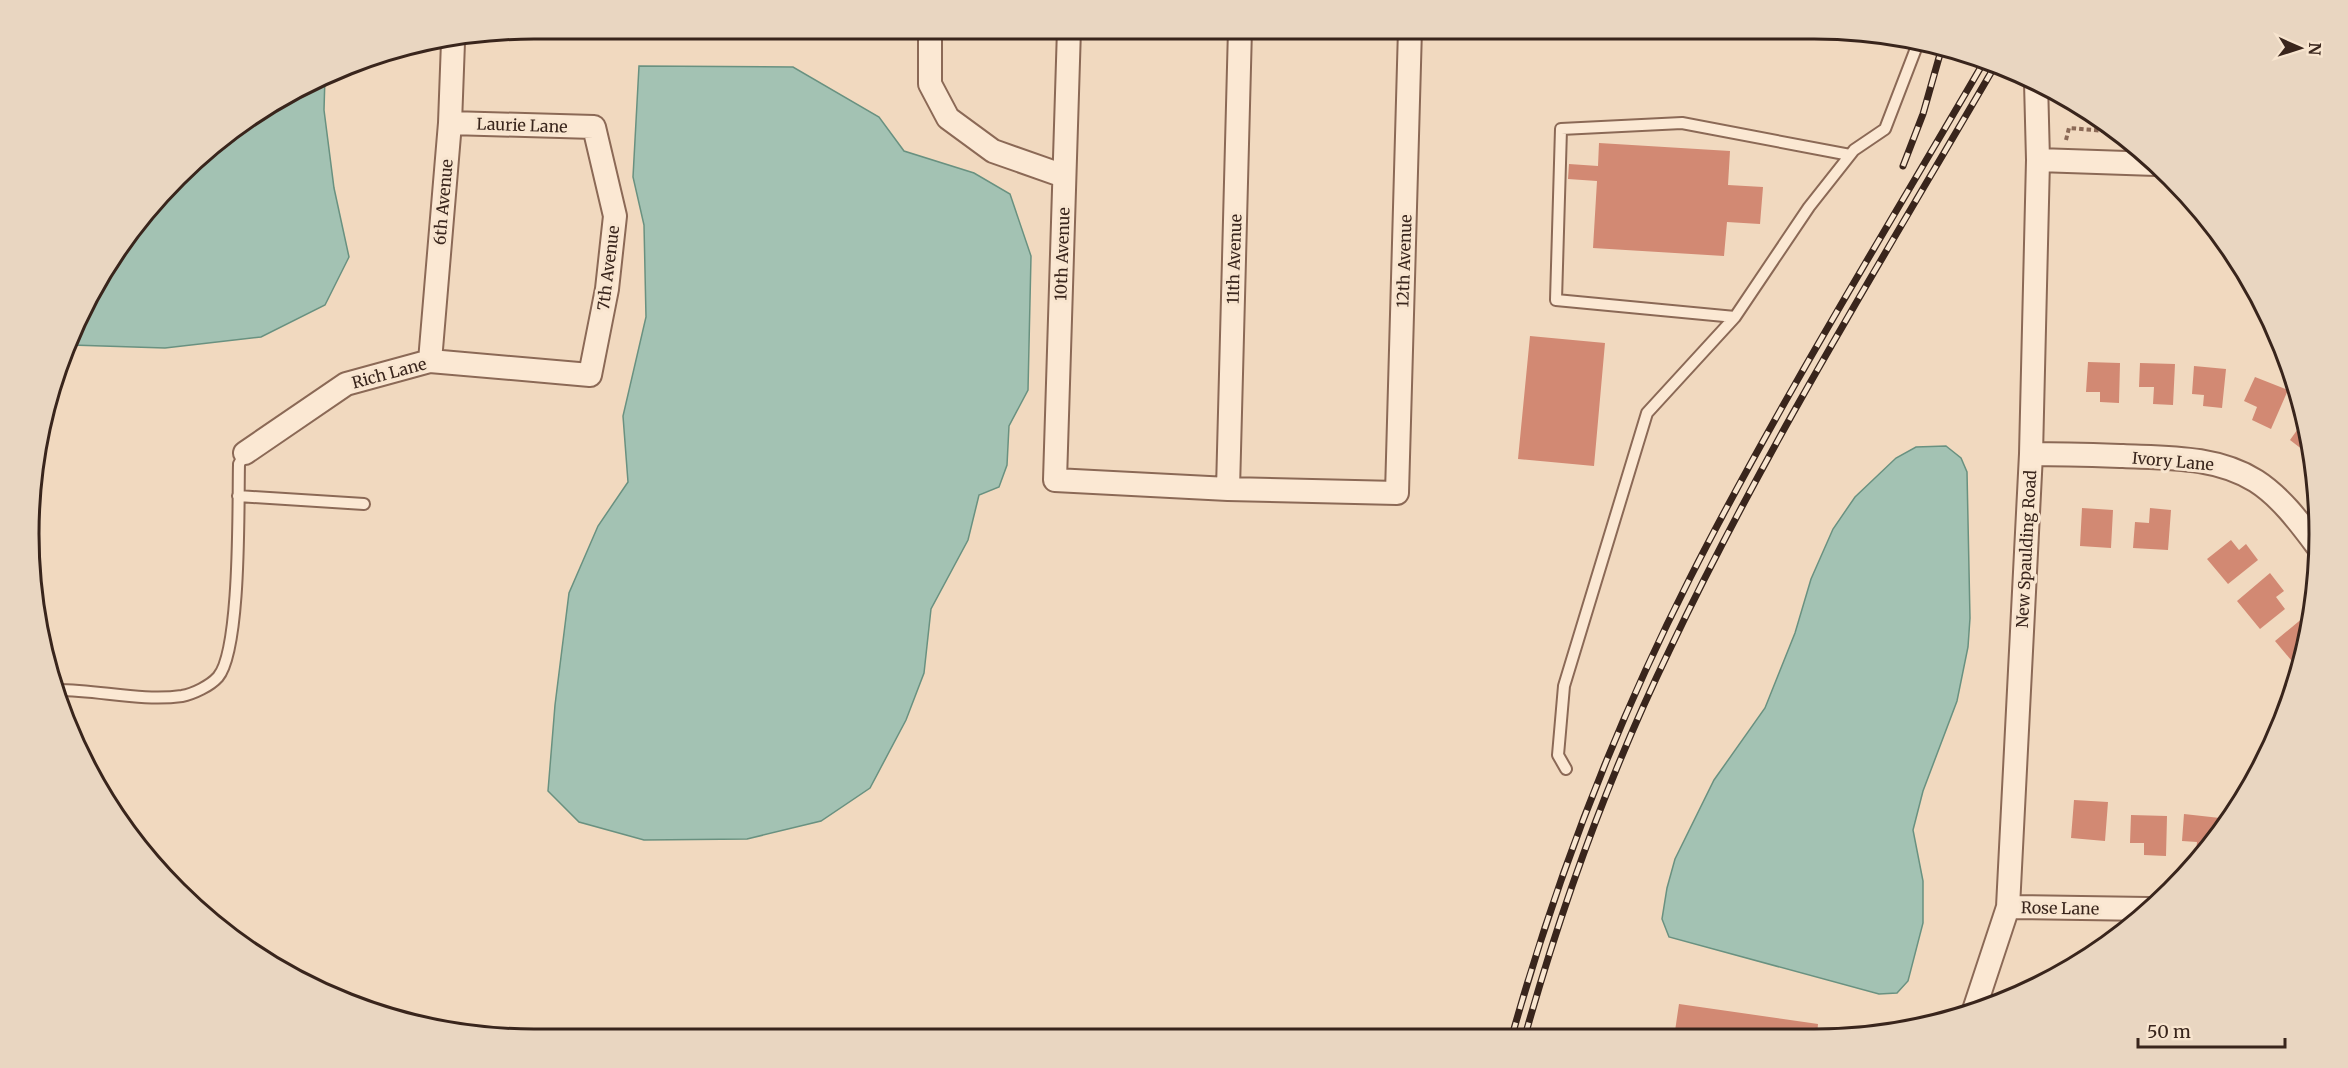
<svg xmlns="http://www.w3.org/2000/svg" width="2348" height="1068" viewBox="0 0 2348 1068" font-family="Merriweather,serif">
	<rect width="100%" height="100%" fill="#f1d9bf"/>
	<path fill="#a3c2b3" stroke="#699180" stroke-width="1.5" d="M639 66 793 67 879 117 904 151 974 173 1010 194 1031 256 1028 390 1009 426 1007 465 999 487 979 495 968 540 931 609 924 673 906 720 870 788 821 821 747 839 644 840 579 822 548 791 555 705 569 593 598 526 628 482 623 416 646 317 644 225 633 177Z
		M325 76 324 110 334 188 349 257 325 305 261 337 165 348 72 345 96 282 201 154 282 96Z
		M1946 446 1961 458 1967 472 1970 618 1968 647 1957 701 1923 791 1913 830 1923 881V923L1908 981 1897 993 1879 994 1669 937 1662 919 1667 888 1675 859 1714 780 1765 708 1795 633 1811 579 1833 529 1855 497 1896 458 1916 447Z"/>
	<path fill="#d28973" d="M1599 143 1730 151 1728 185 1763 187 1760 224 1727 222 1724 256 1593 248 1597 181 1568 179 1569 164 1598 166Z
		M1530 336 1605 343 1594 466 1518 459Z
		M2088 362 2120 363 2119 403 2100 402V392H2086Z
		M2140 363 2175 364 2173 405 2153 404 2154 387H2139Z
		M2194 366 2226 369 2222 408 2203 406 2204 395 2192 394Z
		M2255 377 2288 390 2271 429 2252 420 2257 407 2244 401Z
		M2305 419 2310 435 2312 457 2290 440Z
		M2082 508 2113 510 2111 548 2080 546Z
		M2150 508 2171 510 2168 550 2133 548 2135 522 2149 523Z
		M2231 540 2239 550 2246 544 2258 560 2228 584 2207 559Z
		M2270 573 2284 591 2276 597 2285 609 2260 629 2237 601Z
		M2304 617 2311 625 2310 632 2301 661 2296 666 2275 641Z
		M2074 800 2108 802 2105 841 2071 838Z
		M2184 814 2220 818 2218 836 2195 861 2197 842 2182 841Z
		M2131 815 2167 816 2166 856 2144 855V843H2130Z
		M1679 1004 1818 1024 1817 1035 1726 1036V1032L1717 1031V1036H1679V1032L1675 1031Z"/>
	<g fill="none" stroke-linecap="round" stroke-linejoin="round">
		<g stroke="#8b6956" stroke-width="14">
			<path id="service" d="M1735 317 1556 300 1561 129 1682 123 1850 155
				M238 496 364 504
				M54 690C96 689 140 702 182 696 193 694 210 686 218 677 241 650 238 505 239 464L245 453
				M1566 769 1558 755 1564 686 1647 413 1735 317 1809 207 1854 150 1885 129 1915 51 1916 39"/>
		</g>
		<g stroke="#8b6956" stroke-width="26">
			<path id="minor" d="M930 29V84L948 118 993 151 1064 176
				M1069 29 1055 480 1228 489 1397 493 1410 29
				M2038 160 2156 164
				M430 361 450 123 453 42
				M245 453 346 384 430 361 590 375 607 289 615 216 594 127 450 123
				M2031 454C2062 454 2092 455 2123 456 2167 458 2216 456 2256 481 2281 497 2300 523 2318 547
				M1228 489 1240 29
				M2008 907 2148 909
				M1974 1010 2008 907 2031 454 2038 160 2036 82"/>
		</g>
		<path stroke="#8b6956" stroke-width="4" stroke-dasharray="4.5 3" stroke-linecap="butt" d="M2066 140 2069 128 2117 132"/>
		<use href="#service" stroke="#fbe8d3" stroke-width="10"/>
		<use href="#minor" stroke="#fbe8d3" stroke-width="22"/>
		<g stroke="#39251c" stroke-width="7">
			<path id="rail" d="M1903 166 1923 114 1942 47
				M1512 1036C1556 879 1616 724 1690 578 1780 401 1885 232 1985 60
				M1525 1036C1562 904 1610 773 1670 649 1766 447 1884 257 1996 64"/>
		</g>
		<use href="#rail" stroke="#f8e5cf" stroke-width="4.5" stroke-dasharray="14" stroke-linecap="butt"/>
	</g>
	<g text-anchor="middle" stroke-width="6" stroke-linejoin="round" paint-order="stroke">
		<g font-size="16" fill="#39251c" stroke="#f8e5cf">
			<text transform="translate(522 125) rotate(2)" y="6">Laurie Lane</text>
			<text transform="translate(443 202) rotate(-85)" y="6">6th Avenue</text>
			<text transform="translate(1062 254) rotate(-88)" y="6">10th Avenue</text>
			<text transform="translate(1234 259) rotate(-88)" y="6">11th Avenue</text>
			<text transform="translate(1404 261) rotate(-88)" y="6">12th Avenue</text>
			<text transform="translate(608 268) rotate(-83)" y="6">7th Avenue</text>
			<text transform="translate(389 373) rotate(-15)" y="6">Rich Lane</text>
			<text transform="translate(2173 461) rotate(5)" y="6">Ivory Lane</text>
			<text transform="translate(2026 549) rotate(-87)" y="6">New Spaulding Road</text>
			<text transform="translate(2060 908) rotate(1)" y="6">Rose Lane</text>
		</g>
	</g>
	<path d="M0 0H2348V1068H0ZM534 39H1814A495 495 0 0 1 2309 534V534A495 495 0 0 1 1814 1029H534A495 495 0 0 1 39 534V534A495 495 0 0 1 534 39Z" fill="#e9d6c1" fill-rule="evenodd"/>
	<path fill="none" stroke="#39251c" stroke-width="3" d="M534 39H1814A495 495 0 0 1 2309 534V534A495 495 0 0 1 1814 1029H534A495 495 0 0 1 39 534V534A495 495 0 0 1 534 39Z"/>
	<g transform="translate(2300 48) rotate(93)" stroke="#f8e5cf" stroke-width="4.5" paint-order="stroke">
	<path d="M0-4.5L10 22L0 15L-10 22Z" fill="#39251c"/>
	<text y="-9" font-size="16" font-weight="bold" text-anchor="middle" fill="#39251c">N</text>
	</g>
	<path d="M2138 1038v9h147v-9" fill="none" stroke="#39251c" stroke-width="3"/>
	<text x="2147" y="1038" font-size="18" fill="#39251c" stroke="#f8e5cf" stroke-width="4.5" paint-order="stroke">50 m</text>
</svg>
